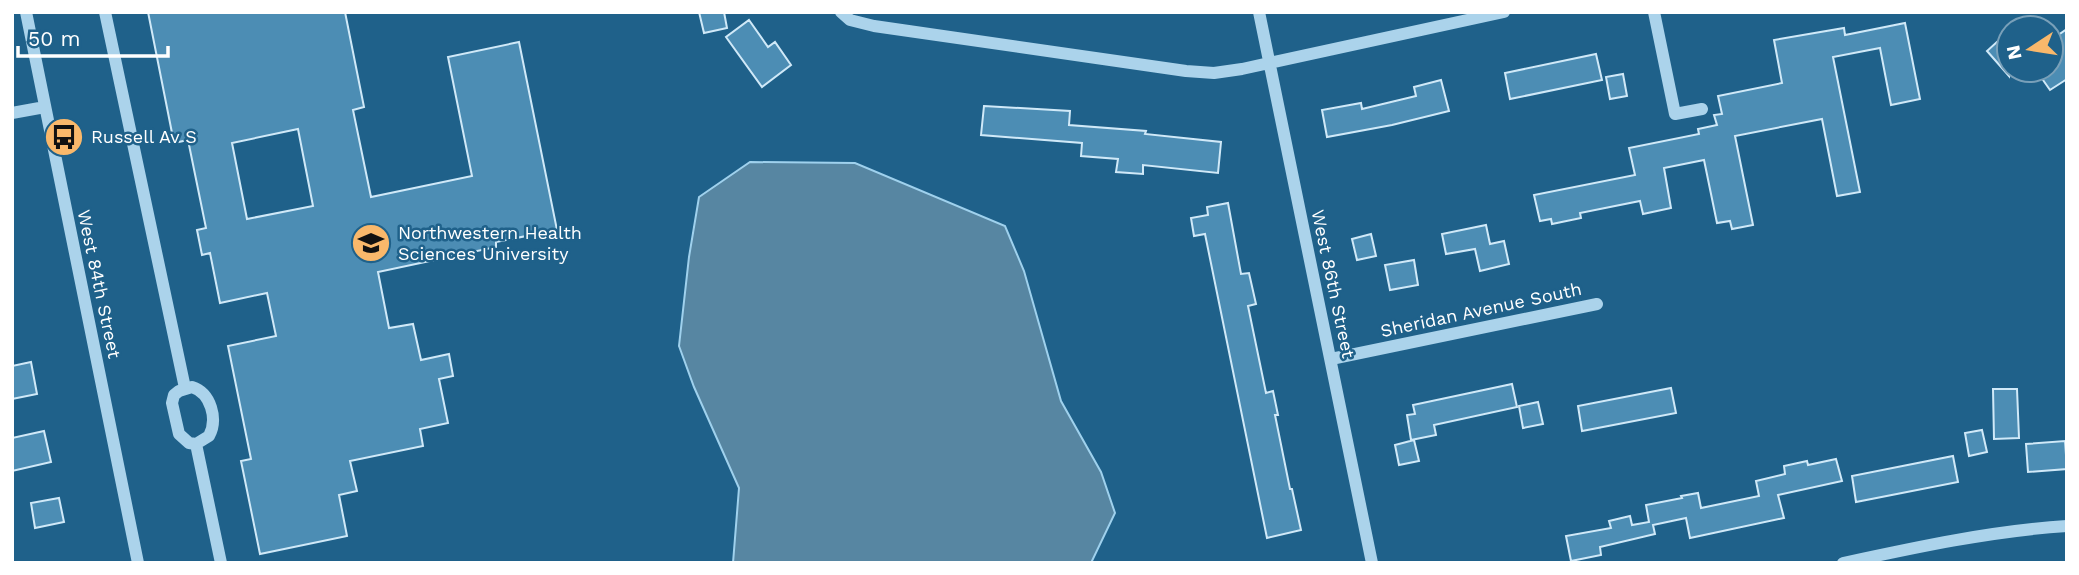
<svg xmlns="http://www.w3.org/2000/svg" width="2079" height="575" viewBox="0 0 2079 575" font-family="'Work Sans',sans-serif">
	<rect width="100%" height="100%" fill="#1f618a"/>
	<path fill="#5786a2" stroke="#9fd1ed" stroke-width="2" d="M750 162 855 163 1005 226 1024 271 1061 401 1101 472 1115 513 1091 563H733L739 488 694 387 679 346 689 257 699 197Z"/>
	<path fill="#4c8db4" stroke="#d0e9f8" stroke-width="2" fill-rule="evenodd" d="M148 12H345L364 107 353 110 371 197 472 176 448 57 519 42 557 230 496 242V247L378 272 389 328 413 324 421 360 449 354 453 376 439 379 448 423 420 429 423 446 350 461 357 491 339 495 347 536 260 554 241 461 251 459 228 346 276 336 267 293 220 303 210 253 202 255 197 230 206 228 188 140 174 143ZM298 129 313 206 247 219 232 143Z
		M699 12H724L727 28 704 33Z
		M749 20 768 47 775 42 791 65 762 87 726 37Z
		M1905 23 1920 99 1891 105 1880 48 1833 57 1860 192 1837 196 1822 119 1735 136 1753 225 1732 229 1730 221 1717 223 1704 160 1664 168 1671 208 1643 214 1640 201 1580 213 1581 218 1552 224 1551 219 1540 221 1534 195 1635 175 1629 148 1699 134 1698 129 1717 125 1714 115 1722 114 1718 96 1782 83 1774 40 1844 28 1845 35Z
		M2067 29V79L2050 90 2036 70H2051V40Z
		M2009 31V76L1987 51Z
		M1596 54 1602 80 1510 99 1505 73Z
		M1623 74 1627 96 1610 99 1606 77Z
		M1441 80 1449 111 1392 125 1327 137 1322 110 1361 103 1362 109 1416 96 1414 87Z
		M984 106 1070 111 1069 125 1146 131 1145 134 1221 142 1218 173 1143 165V174L1116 172 1118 159 1081 156 1082 143 981 135Z
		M1228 203 1241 274 1249 273 1256 304 1248 306 1266 393 1273 391 1278 415H1275L1290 489H1292L1301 530 1267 538 1205 234 1194 236 1191 218 1208 215 1207 207Z
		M1486 225 1490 244 1504 241 1509 264 1480 271 1475 249 1446 254 1442 234Z
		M1371 234 1376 256 1357 260 1352 239Z
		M1414 260 1418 285 1390 290 1385 265Z
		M31 362 37 394 12 399V366Z
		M1512 384 1517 407 1434 425 1436 435 1411 440 1407 415 1415 414 1413 405Z
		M1671 388 1676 413 1582 431 1578 406Z
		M1993 389H2017L2019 438 1994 439Z
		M1538 402 1543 424 1523 428 1519 406Z
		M1982 430 1987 452 1969 456 1965 433Z
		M44 431 51 462 12 471V438Z
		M1414 440 1419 461 1399 465 1395 445Z
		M2065 441 2067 469 2028 472 2026 444Z
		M1953 456 1958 482 1856 502 1852 476Z
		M1836 459 1842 481 1778 495 1784 518 1690 538 1686 518 1653 525 1655 534 1600 547 1601 555 1571 561 1566 536 1611 528 1609 521 1630 516 1632 525 1649 522 1646 505 1682 498 1681 496 1698 493 1701 508 1759 496 1756 481 1785 474 1784 466 1807 461 1808 465Z
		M59 498 64 522 35 528 31 503Z"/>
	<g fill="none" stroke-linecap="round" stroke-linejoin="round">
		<path stroke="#abd3eb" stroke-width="12" d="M26 12 138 563
			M105 12 185 388
			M841 12 850 20 874 26 1186 71 1214 73 1242 69 1504 12
			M1259 12 1372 563
			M1654 12 1675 114 1702 109
			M12 113 45 107
			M1331 359 1597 304
			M192 387C211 393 218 419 209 436L196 444 189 443 179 434 172 403 174 395 179 391Z
			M196 444 221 563
			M1843 563C1917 547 1991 531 2067 526"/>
	</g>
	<defs>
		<g id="bus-disc" transform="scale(2.0125)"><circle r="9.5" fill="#f9b86b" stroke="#1f618a"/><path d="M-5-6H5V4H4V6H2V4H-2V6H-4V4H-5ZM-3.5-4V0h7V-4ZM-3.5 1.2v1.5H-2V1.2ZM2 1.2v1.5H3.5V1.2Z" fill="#111"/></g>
		<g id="university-disc" transform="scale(2.0125)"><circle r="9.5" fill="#f9b86b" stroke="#1f618a"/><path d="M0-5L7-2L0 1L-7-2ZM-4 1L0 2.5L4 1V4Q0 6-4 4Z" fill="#111"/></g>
	</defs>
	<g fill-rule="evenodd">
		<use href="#bus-disc" x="64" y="137"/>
		<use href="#university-disc" x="371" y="243"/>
	</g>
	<g text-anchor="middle" stroke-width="5" stroke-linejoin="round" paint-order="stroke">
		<g font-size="18" fill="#fff" stroke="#1f618a" text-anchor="start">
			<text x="91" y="143">Russell Av S</text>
			<text x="398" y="239">Northwestern Health<tspan x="398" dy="21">Sciences University</tspan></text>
		</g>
		<g font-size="18" fill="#fff" stroke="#1f618a">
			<text transform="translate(99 284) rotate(78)" y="6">West 84th Street</text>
			<text transform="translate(1333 284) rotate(78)" y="6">West 86th Street</text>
			<text transform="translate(1481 310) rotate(-12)" y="6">Sheridan Avenue South</text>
		</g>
	</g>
	<rect width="2079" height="575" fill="none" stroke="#ffffff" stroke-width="28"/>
	<g transform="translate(2030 49) rotate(258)"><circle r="33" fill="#1f618a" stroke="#79a0b9" stroke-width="2"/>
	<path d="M0-5L12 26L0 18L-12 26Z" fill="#f9b86b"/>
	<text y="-10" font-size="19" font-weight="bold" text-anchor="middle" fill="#ffffff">N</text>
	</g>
	<path d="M18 46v10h150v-10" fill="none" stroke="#ffffff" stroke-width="3.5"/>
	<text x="28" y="46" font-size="21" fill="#ffffff" stroke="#1f618a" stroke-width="5" paint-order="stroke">50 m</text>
</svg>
